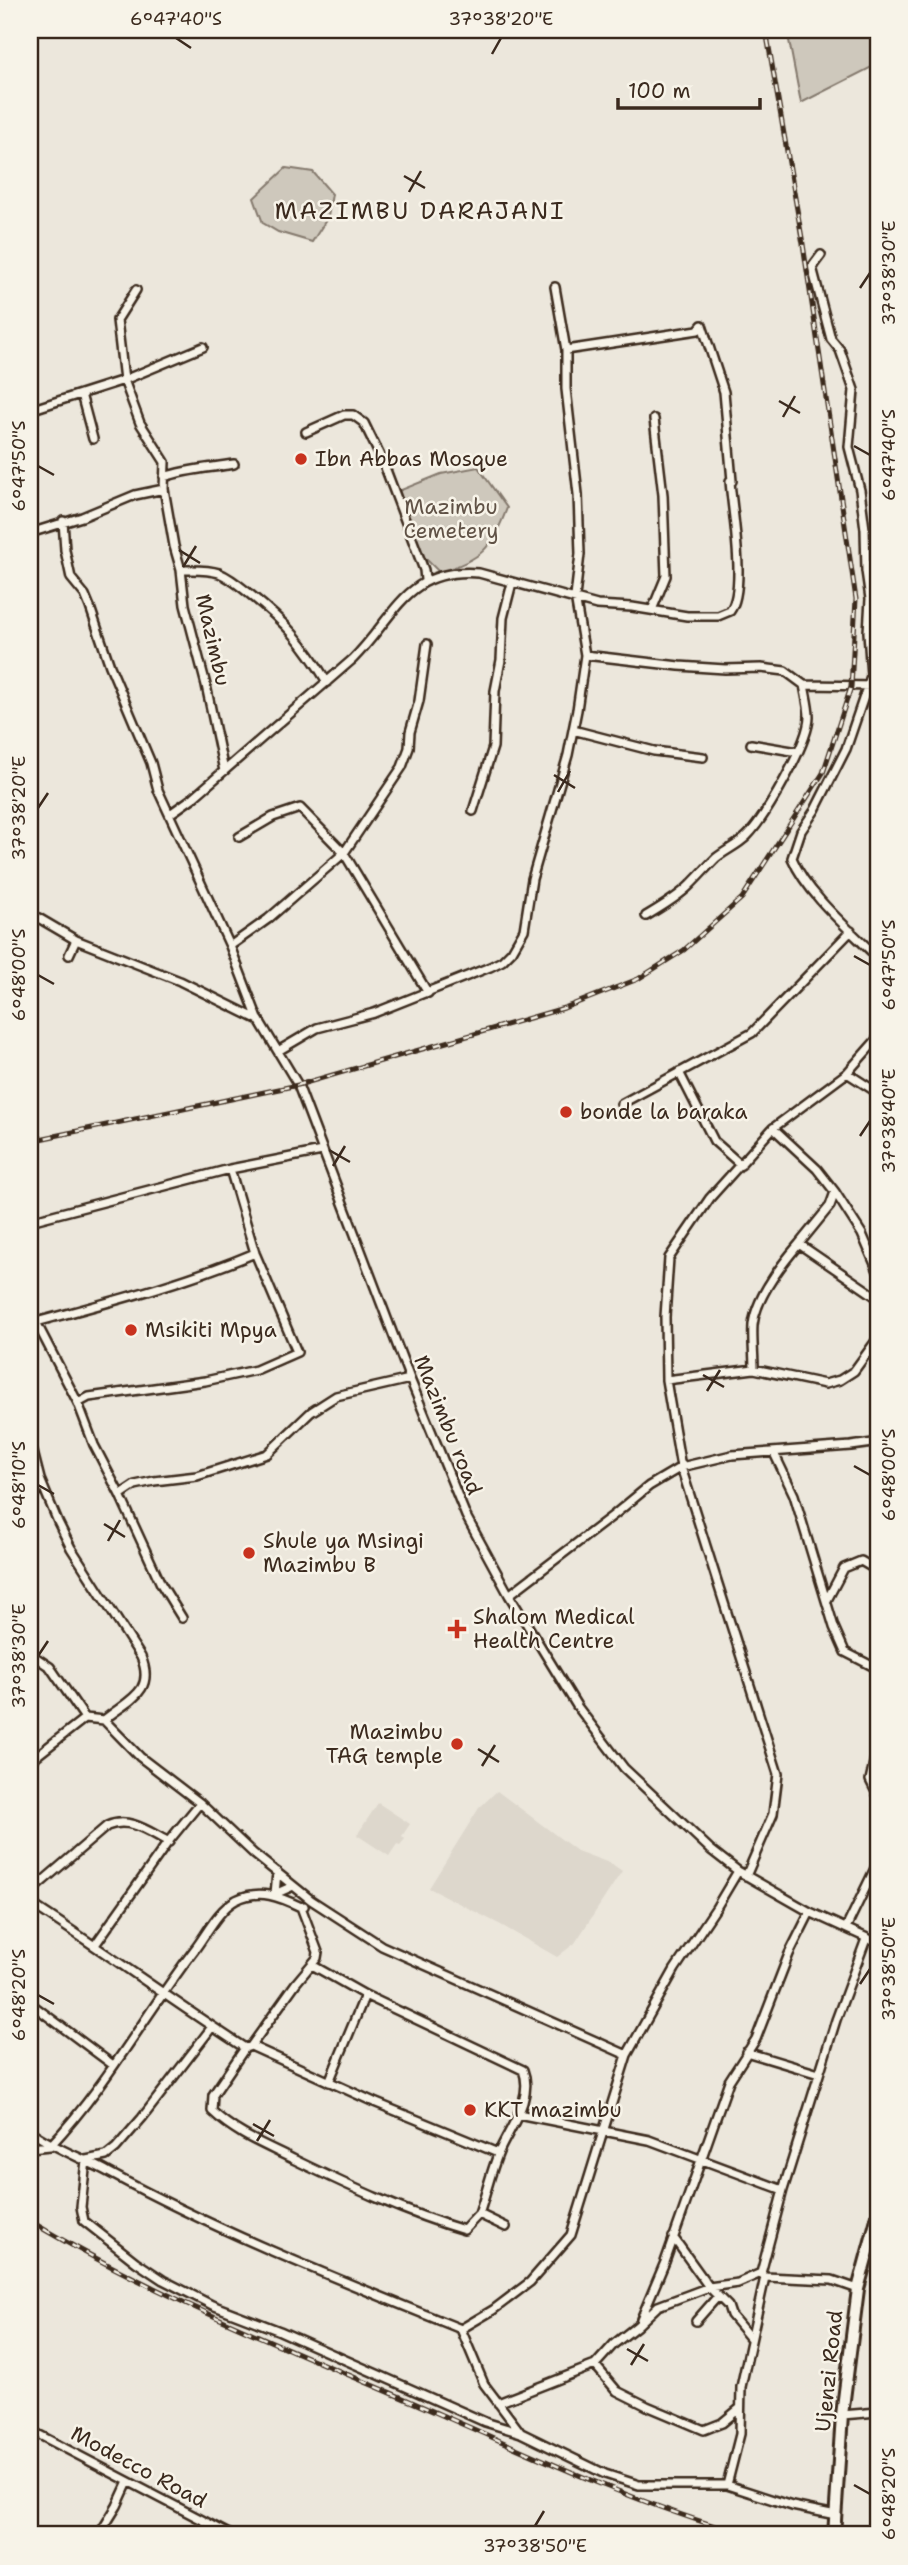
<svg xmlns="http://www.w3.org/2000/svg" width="908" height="2565" viewBox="0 0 908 2565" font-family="'Shantell Sans',sans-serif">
	<rect width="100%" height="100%" fill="#ece7dc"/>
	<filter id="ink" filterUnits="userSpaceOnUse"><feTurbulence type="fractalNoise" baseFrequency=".0143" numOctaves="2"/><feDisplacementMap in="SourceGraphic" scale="14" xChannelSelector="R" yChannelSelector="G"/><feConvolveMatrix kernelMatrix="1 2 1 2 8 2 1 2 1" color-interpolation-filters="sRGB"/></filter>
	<g filter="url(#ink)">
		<path fill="#ddd7cc" d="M497 1791 577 1851 612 1864 622 1871 575 1943 557 1957 501 1925 429 1888 479 1808Z
			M378 1803 410 1824 402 1836 405 1839 400 1845 397 1844 389 1856 357 1835Z"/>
		<path fill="#cec8bc" stroke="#84796d" stroke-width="2" d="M787 30H878V64L801 103Z
			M286 168 313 172 332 194 328 217 312 242 278 232 263 223 254 198Z
			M478 467 507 508C492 549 481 560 439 572L410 543 396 492 441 474Z"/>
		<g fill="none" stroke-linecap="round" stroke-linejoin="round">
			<g stroke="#3b2a1e" stroke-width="12">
				<path id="street" d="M821 255 812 267 831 339 840 350 854 390 849 447 860 490 865 529 866 571 870 599 868 632 871 676 846 749 815 810 801 831 792 858C807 894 850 930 878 958
					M136 290 117 320 124 380 203 347
					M81 394 93 439
					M30 410 124 380 140 423 165 462 164 489 174 546 181 570 185 605 206 685 224 771
					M306 432 344 415H353L364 423 383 462 424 570 425 580
					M164 477C187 469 210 468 234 464
					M63 521 65 550 71 578 85 595 90 607 110 666 151 763 158 790 230 946 258 1019
					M30 533 82 517 135 495 164 489
					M181 570C194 570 207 569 219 573 231 578 241 587 251 595 287 624 303 642 327 682
					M652 610 666 576 663 495 654 419
					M585 655 679 666 725 669 761 668 785 671 804 685 878 686
					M573 730 654 751 703 757
					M751 744 798 752
					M473 811 493 747 495 691 501 660 503 618 512 583
					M170 814 194 797 353 659C396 616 406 567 479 573L597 605 632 607 687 616H718L730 611C747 589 732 511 730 481H732L724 392 702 325 698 330 566 350
					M239 837 273 817 300 808 344 853 428 993
					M30 913 76 940 180 981 259 1020 298 1085 410 1379 466 1516 509 1595 577 1706 624 1768 711 1850 738 1871 810 1912 878 1943
					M646 916C661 907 677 898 690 885 699 876 707 867 716 858 726 850 738 845 747 836 765 818 809 742 809 717 809 707 806 696 804 685
					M230 946 268 919 344 853 402 767 409 748 410 732 419 701 427 644
					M69 955 76 940
					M278 1051 317 1028 374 1013 490 967 502 961 512 951 524 930 532 879 568 755 577 710 585 655 575 597 580 554 578 494 566 389V350L555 287
					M679 1072 714 1141 741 1165
					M847 1073 878 1093
					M621 1104 752 1033 851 931
					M773 1128 817 1169 835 1192 830 1206 799 1244
					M835 1192 862 1234 878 1271
					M30 1221 230 1169 322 1151
					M36 1322 78 1403 94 1445 120 1495 161 1584 182 1618
					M30 1328 36 1322C110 1302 184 1283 255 1253
					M868 1352 878 1357
					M754 1369C754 1354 752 1339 753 1325 756 1297 781 1265 799 1244L878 1298
					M666 1380 754 1369 825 1384 840 1380 854 1371 878 1338
					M78 1403 89 1397 205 1381 256 1370 297 1352 255 1253 230 1169
					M30 1440 40 1479 58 1522 71 1548 141 1657C156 1692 128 1700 104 1720L85 1718 30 1761
					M774 1453 794 1495 834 1627 845 1652 878 1669
					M120 1495 135 1485 154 1481 197 1476 267 1454 311 1412 336 1396 410 1379
					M30 1496 36 1492 41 1483
					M509 1595 615 1514 649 1486 681 1467 732 1455 851 1446 873 1443 878 1439
					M827 1600 844 1568 861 1561 878 1571
					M30 1660 35 1657 50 1667 85 1718
					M104 1720 140 1757 200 1803 254 1854 311 1900 382 1946 627 2055
					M878 1745 870 1780 878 1796
					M746 1876 773 1814 778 1774 681 1467 666 1380 665 1317 669 1258 710 1198 773 1128 847 1073 878 1038
					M30 1892 107 1826C130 1816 149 1832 169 1842
					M275 1894 277 1872
					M275 1894 293 1886
					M30 1903C103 1950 172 2001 245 2048L251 2046 374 2102 498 2153
					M846 1928 878 1862
					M95 1945 168 1842 200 1803
					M30 2003 113 2065
					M212 2027 142 2118 116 2148 106 2156 86 2160 81 2207 84 2221 136 2262 163 2280 212 2305 280 2331 485 2422 521 2433
					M251 2046 296 1983 317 1958 318 1952 301 1907 304 1906
					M245 2048 213 2095 212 2111C236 2134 265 2145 295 2160 349 2186 406 2213 464 2230L479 2214C486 2194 491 2171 499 2152 510 2127 534 2098 523 2070L365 1995 312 1965
					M746 2052 819 2074
					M329 2082 365 1995
					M30 2131C55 2149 83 2158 110 2173 223 2234 342 2281 461 2329L493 2310 530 2282 571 2235 627 2055 675 1969 716 1908 738 1871
					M30 2148 50 2146C106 2087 146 2013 195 1949 207 1933 219 1909 236 1900 260 1888 280 1897 301 1907
					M783 2190 836 2020 866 1939
					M479 2214 506 2227
					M673 2237 709 2287 728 2306 731 2315 751 2339
					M765 2277 832 2280 858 2289
					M641 2319 665 2262 729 2081 756 2039 789 1954 810 1912
					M696 2321 718 2296
					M461 2329 484 2384 521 2433 605 2474 639 2485H727L792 2506 836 2515
					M595 2365 617 2391 647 2406 704 2430 722 2423 739 2409
					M498 2403 595 2365 614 2344 637 2326 658 2306 709 2287 738 2283 761 2273 783 2190 649 2140 518 2114
					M842 2415 878 2412
					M30 2430 231 2535
					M727 2485 740 2434 741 2387 765 2277 761 2273
					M99 2535 117 2506 128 2482"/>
			</g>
			<g stroke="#3b2a1e" stroke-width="16">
				<path id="secondary" d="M834 2535 842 2415 858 2289 878 2215"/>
			</g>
			<use href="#street" stroke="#f7f3e8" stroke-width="7"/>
			<use href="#secondary" stroke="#f7f3e8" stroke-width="10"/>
			<g stroke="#3b2a1e" stroke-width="5">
				<path id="rail" d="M30 1141 298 1085 564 1008 638 979 684 950 742 898 823 773 851 687 856 599 803 244 766 30
					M30 2221C151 2294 282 2346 412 2402 522 2450 630 2502 745 2535"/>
			</g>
			<use href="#rail" stroke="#f7f3e8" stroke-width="2.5" stroke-dasharray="8" stroke-linecap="butt"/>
		</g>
	</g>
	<path fill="none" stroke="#3b2a1e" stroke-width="2.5" d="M176 38 191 48M492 54 501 38M404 176 425 188M409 192 421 171M860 288 870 273M779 401 800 413M783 417 795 396M854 446 870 455M38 466 54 475M179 550 200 563M183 567 196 546M554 775 575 788M558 792 570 771M38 808 48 793M854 956 870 965M38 975 54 984M860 1136 870 1121M329 1150 350 1162M333 1166 345 1146M703 1375 724 1387M707 1391 720 1370M854 1466 870 1475M38 1485 54 1494M104 1524 125 1537M108 1541 120 1520M38 1656 48 1641M478 1749 499 1762M482 1766 495 1745M860 1984 870 1969M38 1995 54 2004M253 2124 274 2136M257 2141 270 2120M627 2349 648 2361M631 2365 644 2344M854 2485 870 2494M535 2526 544 2511"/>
	<g fill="#c8321e" stroke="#f7f3e8" stroke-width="2.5">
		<circle cx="301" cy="459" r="7"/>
		<circle cx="566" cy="1112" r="7"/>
		<circle cx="131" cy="1330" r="7"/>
		<circle cx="249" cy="1553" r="7"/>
		<path d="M453.5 1618.5h7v7h7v7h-7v7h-7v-7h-7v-7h7z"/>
		<circle cx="457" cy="1744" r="7"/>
		<circle cx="470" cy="2110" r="7"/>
	</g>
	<g text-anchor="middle" stroke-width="5" stroke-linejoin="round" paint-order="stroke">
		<g font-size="21" fill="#3b2a1e" stroke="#f7f3e8" text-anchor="start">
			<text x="315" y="466">Ibn Abbas Mosque</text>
			<text x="580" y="1119">bonde la baraka</text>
			<text x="145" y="1337">Msikiti Mpya</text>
			<text x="263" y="1548">Shule ya Msingi<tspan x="263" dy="24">Mazimbu B</tspan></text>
			<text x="473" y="1624">Shalom Medical<tspan x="473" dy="24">Health Centre</tspan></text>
			<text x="443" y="1739" text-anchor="end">Mazimbu<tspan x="443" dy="24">TAG temple</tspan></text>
			<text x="484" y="2117">KKT mazimbu</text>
		</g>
		<g font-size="21" fill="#605246" stroke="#f7f3e8">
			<text x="451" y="514">Mazimbu<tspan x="451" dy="24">Cemetery</tspan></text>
		</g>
		<g font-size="21" fill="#3b2a1e" stroke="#f7f3e8">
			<text transform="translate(213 640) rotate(77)" y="7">Mazimbu</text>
			<text transform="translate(448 1425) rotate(68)" y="7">Mazimbu road</text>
			<text transform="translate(829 2371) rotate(-84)" y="7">Ujenzi Road</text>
			<text transform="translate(139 2467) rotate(28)" y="7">Modecco Road</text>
		</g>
		<g font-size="24" letter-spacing="2" fill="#3b2a1e" stroke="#f7f3e8">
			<text x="420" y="219">MAZIMBU DARAJANI</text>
		</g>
	</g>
	<rect width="908" height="2565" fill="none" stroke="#f7f3e8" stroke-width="77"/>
	<path d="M618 98v10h142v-10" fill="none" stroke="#3b2a1e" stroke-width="3.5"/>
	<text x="628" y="98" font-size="21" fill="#3b2a1e" stroke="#f7f3e8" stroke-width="5" paint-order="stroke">100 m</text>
	<rect x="38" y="38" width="832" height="2488" fill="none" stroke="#3b2a1e" stroke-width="2.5"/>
	<g font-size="18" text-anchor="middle" fill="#3b2a1e">
		<text x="176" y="25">6°47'40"S</text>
		<text x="501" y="25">37°38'20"E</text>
		<text transform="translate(889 273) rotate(-90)" y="6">37°38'30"E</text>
		<text transform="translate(889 455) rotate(-90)" y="6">6°47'40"S</text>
		<text transform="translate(19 466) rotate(-90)" y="6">6°47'50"S</text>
		<text transform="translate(19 808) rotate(-90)" y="6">37°38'20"E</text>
		<text transform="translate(889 965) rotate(-90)" y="6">6°47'50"S</text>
		<text transform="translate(19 975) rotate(-90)" y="6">6°48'00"S</text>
		<text transform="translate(889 1121) rotate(-90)" y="6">37°38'40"E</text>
		<text transform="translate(889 1475) rotate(-90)" y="6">6°48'00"S</text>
		<text transform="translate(19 1485) rotate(-90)" y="6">6°48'10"S</text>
		<text transform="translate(19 1656) rotate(-90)" y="6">37°38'30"E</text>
		<text transform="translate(889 1969) rotate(-90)" y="6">37°38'50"E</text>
		<text transform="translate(19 1995) rotate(-90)" y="6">6°48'20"S</text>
		<text transform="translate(889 2494) rotate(-90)" y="6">6°48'20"S</text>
		<text x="535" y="2552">37°38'50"E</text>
	</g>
</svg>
